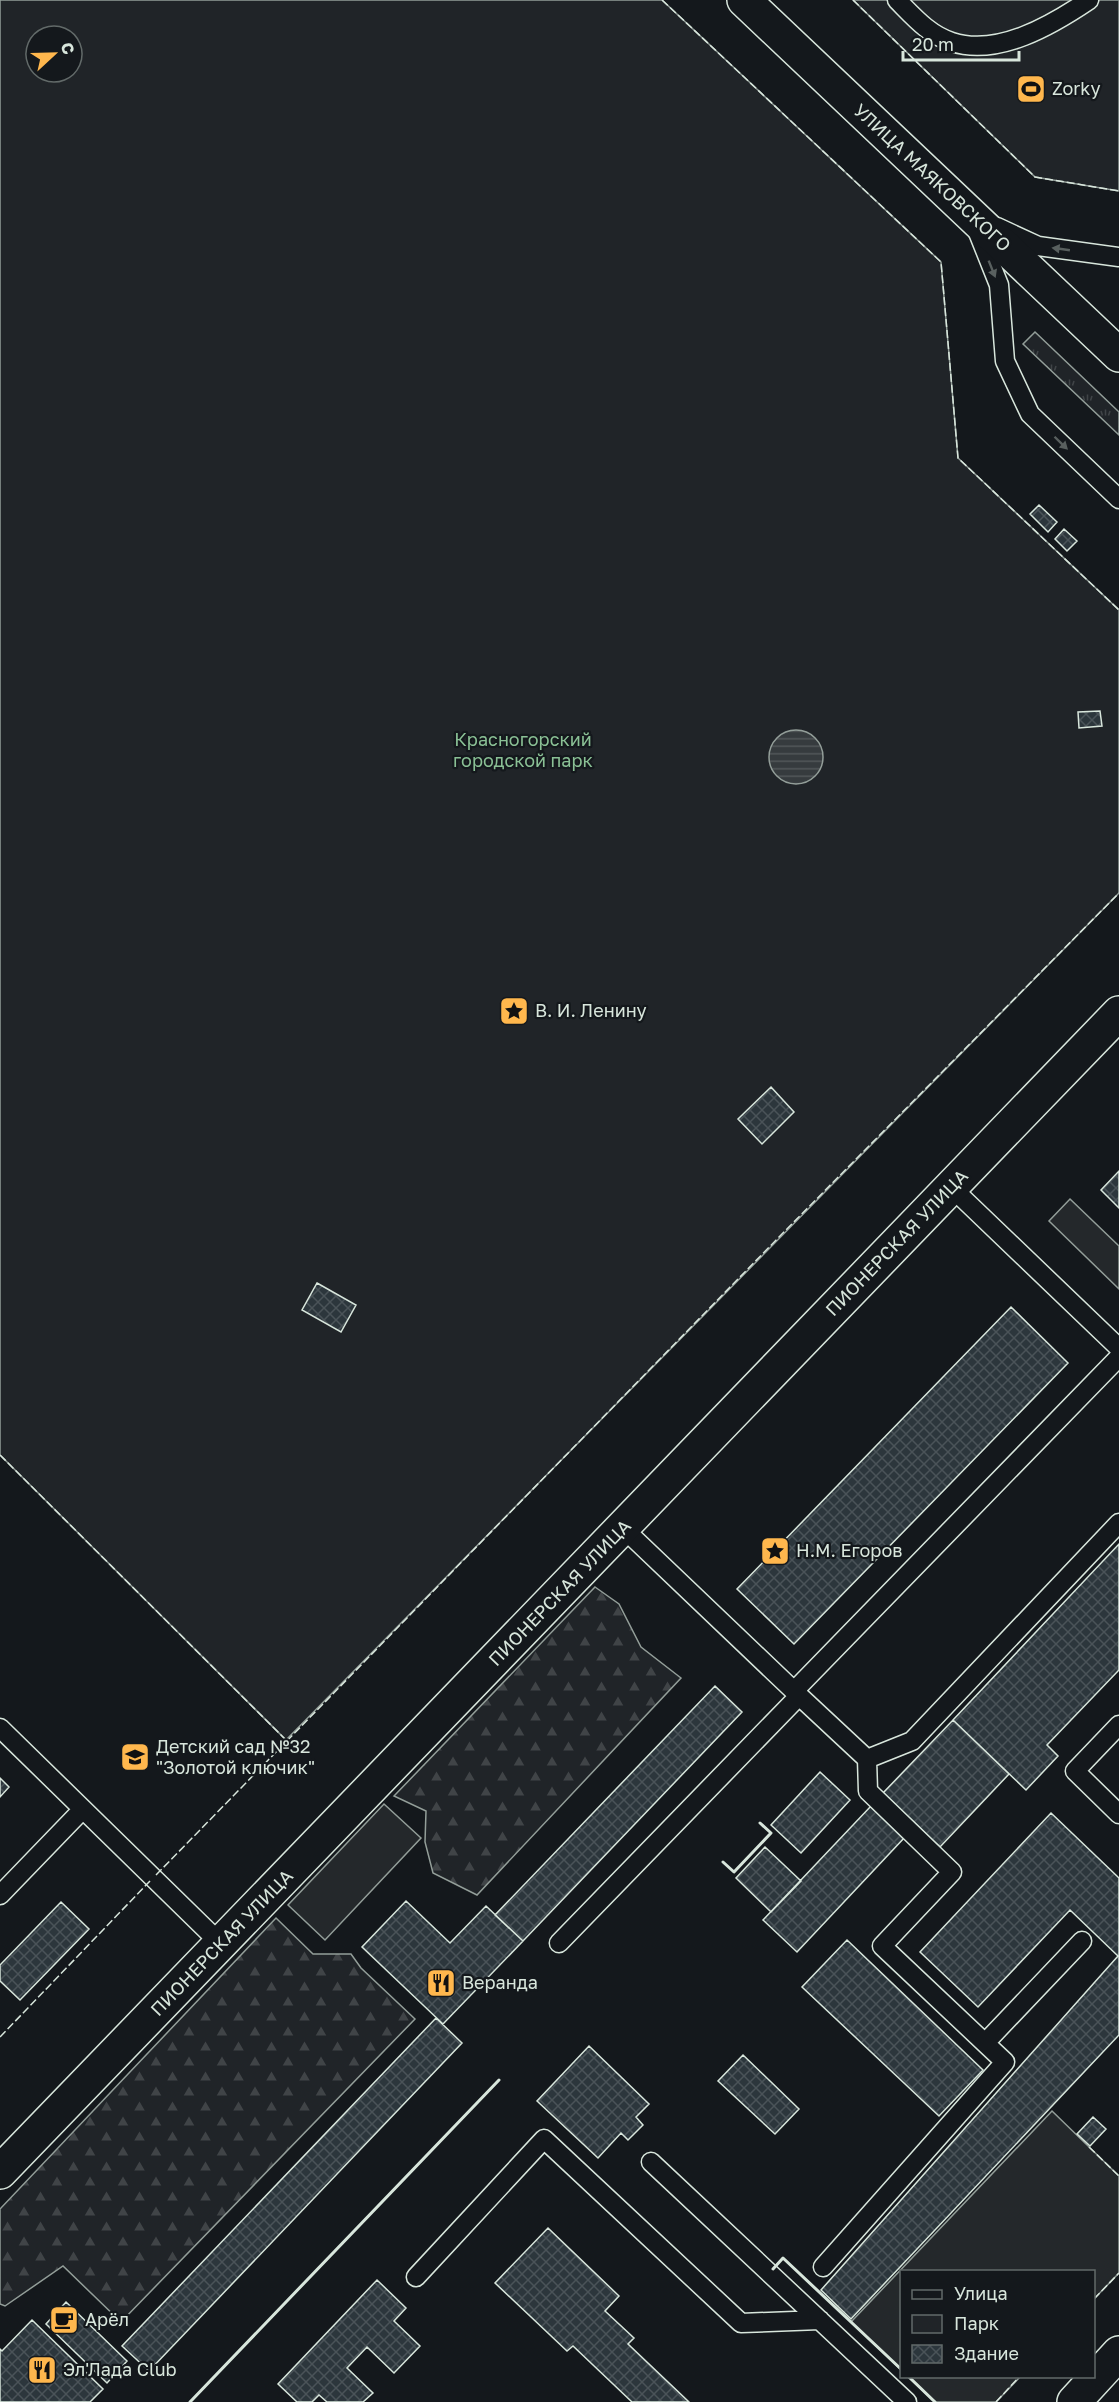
<svg xmlns="http://www.w3.org/2000/svg" width="1119" height="2402" viewBox="0 0 1119 2402" font-family="'Golos Text',sans-serif">
	<defs>
		<pattern id="grass-tufts" width="24" height="20" patternUnits="userSpaceOnUse" patternTransform="scale(1.5)"><rect width="24" height="20" fill="#202428"/><path d="M3 7l-1-3M5 7V3M7 7l1-3M15 17l-1-3M17 17v-4M19 17l1-3" fill="none" stroke="#404447"/></pattern>
		<pattern id="forest-firs" width="22" height="20" patternUnits="userSpaceOnUse" patternTransform="scale(1.5)"><rect width="22" height="20" fill="#202428"/><path d="M5 1l3.5 6h-7zM16 11l3.5 6h-7z" fill="#404447"/></pattern>
		<pattern id="water-rules" width="6" height="5" patternUnits="userSpaceOnUse" patternTransform="scale(1.5)"><rect width="6" height="5" fill="#363b3e"/><path d="M0 2.5h6" fill="none" stroke="#525759"/></pattern>
		<pattern id="building-cross-hatch" width="8" height="8" patternUnits="userSpaceOnUse" patternTransform="scale(1.5)"><rect width="8" height="8" fill="#2c363c"/><path d="M0 0l8 8M0 8l8-8" fill="none" stroke="#4a5358"/></pattern>
	</defs>
	<rect width="100%" height="100%" fill="#14181c"/>
	<path fill="url(#grass-tufts)" stroke="#939e99" stroke-width="1.5" d="M1035 332 1119 412V435L1023 344Z"/>
	<path fill="url(#forest-firs)" stroke="#939e99" stroke-width="1.5" d="M595 1587 619 1604 641 1647 681 1678 477 1895 433 1873 425 1842 426 1811 394 1796Z
		M276 1918 313 1954H351L361 1968 415 2019 121 2322 63 2266 5 2306 0 2304V2209Z"/>
	<path fill="#202428" stroke="#939e99" stroke-width="1.5" fill-rule="evenodd" d="M0 0H662L941 262 958 458 1119 610V893L286 1740 0 1455ZM36 36H72V72H36Z
		M853 0H1119V191L1035 177Z"/>
	<path fill="#24282b" stroke="#939e99" stroke-width="1.5" d="M1070 1199 1119 1246V1289L1049 1221Z
		M384 1804 421 1838 325 1940 288 1905Z
		M1052 2111 1119 2176V2273L1094 2299V2272H902L901 2370 851 2322Z
		M908 2377H1020L996 2402H935Z"/>
	<path fill="url(#water-rules)" stroke="#939e99" stroke-width="1.5" d="M769 757a27 27 0 1 1 54 0a27 27 0 1 1-54 0Z"/>
	<path fill="url(#building-cross-hatch)" stroke="#d8e6dc" stroke-width="1.5" d="M1039 505 1057 522 1048 532 1030 514Z
		M1064 529 1077 541 1067 551 1055 539Z
		M1100 711 1102 726 1079 728 1078 712Z
		M771 1087 794 1112 762 1144 738 1119Z
		M1119 1171V1208L1101 1190Z
		M317 1283 356 1305 341 1332 302 1310Z
		M1011 1307 1068 1363 794 1644 737 1589Z
		M1119 1544V1670L1047 1745 1058 1756 1026 1790 953 1720Z
		M715 1686 742 1712 523 1941 495 1915Z
		M953 1720 1009 1774 940 1847 883 1793Z
		M820 1772 850 1800 801 1853 771 1825Z
		M0 1778 9 1787 0 1797Z
		M871 1806 905 1837 797 1952 763 1920Z
		M1051 1813 1119 1878V2035L851 2319 821 2290 1118 1956 1070 1910 978 2007 920 1952Z
		M765 1847 801 1881 771 1912 736 1878Z
		M406 1901 450 1943 486 1906 523 1941 443 2024 362 1947Z
		M61 1902 89 1929 20 2000 0 1981V1965Z
		M847 1940 983 2070 939 2116 802 1987Z
		M436 2018 462 2043 149 2371 122 2346Z
		M589 2046 649 2104 636 2117 643 2125 628 2140 621 2133 598 2158 537 2101Z
		M743 2055 799 2109 775 2134 718 2081Z
		M1093 2117 1106 2129 1090 2146 1077 2134Z
		M548 2228 619 2296 605 2311 634 2338 628 2344 689 2402H632L573 2346 567 2351 495 2283Z
		M377 2280 406 2308 394 2321 420 2346 394 2373 367 2347 347 2368 373 2393 363 2402H327L319 2395 312 2402H297L278 2384Z
		M66 2302 127 2361 107 2383 46 2324Z
		M32 2320 103 2389 90 2402H0V2349L2 2351Z"/>
	<g fill="none" stroke-linecap="round" stroke-linejoin="round">
		<g stroke="#d8e6dc" stroke-width="21">
			<path id="lane" d="M897 0C913 16 929 35 952 42 998 57 1052 25 1089 0
				M997 227 1038 246 1119 257
				M977 230 999 285 1005 361 1030 414 1119 499
				M951 1187 1119 1348
				M623 1528 794 1691 1119 1357
				M794 1691 867 1759 868 1791 952 1872 882 1946 1005 2062 823 2267
				M1119 1725 1075 1771 1119 1814
				M0 1728 221 1944
				M867 1759 912 1741 1119 1523
				M0 1895 83 1809
				M559 1943 799 1696
				M985 2043 1082 1941
				M651 2162 907 2402
				M416 2277 544 2139 741 2323 820 2320"/>
		</g>
		<g stroke="#d8e6dc" stroke-width="36">
			<path id="street" d="M1074 2402 1119 2353"/>
		</g>
		<g stroke="#d8e6dc" stroke-width="36">
			<path id="secondary" d="M744 0 1119 355
				M0 2172 1119 1013"/>
		</g>
		<use href="#lane" stroke="#14181c" stroke-width="18"/>
		<use href="#street" stroke="#14181c" stroke-width="33"/>
		<use href="#secondary" stroke="#14181c" stroke-width="33"/>
		<path stroke="#d8e6dc" stroke-width="1.5" stroke-dasharray="8 3" stroke-linecap="butt" d="M662 0 941 262 958 458 1119 610
			M853 0 1035 177 1119 191
			M0 1455 286 1740
			M156 1875 780 1236 1119 893
			M0 2037 150 1881
			M1089 2147 1119 2176
			M1094 2299 1119 2273
			M996 2402 1020 2376"/>
		<path stroke="#d8e6dc" stroke-width="3" d="M723 1862 734 1872 771 1833 760 1823
			M773 2269 783 2258 902 2370
			M908 2376 935 2402
			M190 2402 499 2080"/>
	</g>
	<defs><path id="oneway-solid" d="M-6-.8H1V-3.2L6.5 0L1 3.2V.8H-6Z" transform="scale(1.5)"/></defs>
	<g fill="#59605f">
		<use href="#oneway-solid" transform="translate(1061 249) rotate(-172)"/>
		<use href="#oneway-solid" transform="translate(992 269) rotate(68)"/>
		<use href="#oneway-solid" transform="translate(1061 443) rotate(44)"/>
	</g>
	<defs>
		<g id="stadium-square" transform="scale(1.5)"><rect x="-9" y="-9" width="18" height="18" rx="4" fill="#ffb74d" stroke="#14181c"/><path d="M0-5a6.5 5 0 1 0 0 10a6.5 5 0 1 0 0-10ZM-3.5-1.8h7v3.6h-7Z" fill="#111"/></g>
		<g id="sight-square" transform="scale(1.5)"><rect x="-9" y="-9" width="18" height="18" rx="4" fill="#ffb74d" stroke="#14181c"/><path d="M0-6L1.8-2.2L6-1.7L2.9 1.2L3.7 5.4L0 3.3L-3.7 5.4L-2.9 1.2L-6-1.7L-1.8-2.2Z" fill="#111"/></g>
		<g id="school-square" transform="scale(1.5)"><rect x="-9" y="-9" width="18" height="18" rx="4" fill="#ffb74d" stroke="#14181c"/><path d="M0-5L7-2L0 1L-7-2ZM-4 1L0 2.5L4 1V4Q0 6-4 4Z" fill="#111"/></g>
		<g id="restaurant-square" transform="scale(1.5)"><rect x="-9" y="-9" width="18" height="18" rx="4" fill="#ffb74d" stroke="#14181c"/><path d="M-5-6h1v4h1v-4h1v4h1v-4h1v5L-1.5 .5V6h-2V.5L-5-1ZM5-6V6H3V1.5H1.5Q1.5-4 5-6Z" fill="#111"/></g>
		<g id="cafe-square" transform="scale(1.5)"><rect x="-9" y="-9" width="18" height="18" rx="4" fill="#ffb74d" stroke="#14181c"/><path d="M-5.5-4.5H6V0H3Q3 3.5 0 3.5H-2.5Q-5.5 3.5-5.5 0ZM3-3.2v2h1.7v-2ZM-6 4.5H4V6H-6Z" fill="#111"/></g>
	</defs>
	<g fill-rule="evenodd">
		<use href="#stadium-square" x="1031" y="89"/>
		<use href="#sight-square" x="514" y="1011"/>
		<use href="#sight-square" x="775" y="1551"/>
		<use href="#school-square" x="135" y="1757"/>
		<use href="#restaurant-square" x="441" y="1983"/>
		<use href="#cafe-square" x="64" y="2320"/>
		<use href="#restaurant-square" x="42" y="2370"/>
	</g>
	<g text-anchor="middle" stroke-width="4.5" stroke-linejoin="round" paint-order="stroke">
		<g font-size="18" fill="#d8e6dc" stroke="#14181c" text-anchor="start">
			<text x="1052" y="95">Zorky</text>
			<text x="535" y="1017">В. И. Ленину</text>
			<text x="796" y="1557">Н.М. Егоров</text>
			<text x="156" y="1753">Детский сад №32<tspan x="156" dy="21">"Золотой ключик"</tspan></text>
			<text x="462" y="1989">Веранда</text>
			<text x="85" y="2326">Арёл</text>
			<text x="63" y="2376">Эл'Лада Club</text>
		</g>
		<g font-size="18" fill="#d8e6dc" stroke="#14181c">
			<text transform="translate(932 178) rotate(43)" y="6">УЛИЦА МАЯКОВСКОГО</text>
			<text transform="translate(897 1243) rotate(-46)" y="6">ПИОНЕРСКАЯ УЛИЦА</text>
			<text transform="translate(560 1593) rotate(-46)" y="6">ПИОНЕРСКАЯ УЛИЦА</text>
			<text transform="translate(222 1943) rotate(-46)" y="6">ПИОНЕРСКАЯ УЛИЦА</text>
		</g>
		<g font-size="18" fill="#8ac095" stroke="#14181c">
			<text x="523" y="746">Красногорский<tspan x="523" dy="21">городской парк</tspan></text>
		</g>
	</g>
	<rect x="900" y="2270" width="195" height="108" fill="#14181c" stroke="#626a69" stroke-width="1.5"/>
	<rect x="912" y="2290" width="30" height="9" fill="#14181c" stroke="#626a69" stroke-width="1.5"/>
	<text x="954" y="2300" font-size="18" fill="#d8e6dc">Улица</text>
	<rect x="912" y="2315" width="30" height="18" fill="#202428" stroke="#626a69" stroke-width="1.5"/>
	<text x="954" y="2330" font-size="18" fill="#d8e6dc">Парк</text>
	<rect x="912" y="2345" width="30" height="18" fill="url(#building-cross-hatch)" stroke="#626a69" stroke-width="1.5"/>
	<text x="954" y="2360" font-size="18" fill="#d8e6dc">Здание</text>
	<g transform="translate(54 54) rotate(68)"><circle r="28" fill="#14181c" stroke="#626a69" stroke-width="1.5"/>
	<path d="M0-4.5L10 22L0 15L-10 22Z" fill="#ffb74d"/>
	<text y="-9" font-size="16" font-weight="bold" text-anchor="middle" fill="#d8e6dc">С</text>
	</g>
	<path d="M903 51v9h116v-9" fill="none" stroke="#d8e6dc" stroke-width="3"/>
	<text x="912" y="51" font-size="18" fill="#d8e6dc" stroke="#14181c" stroke-width="4.5" paint-order="stroke">20 m</text>
</svg>
